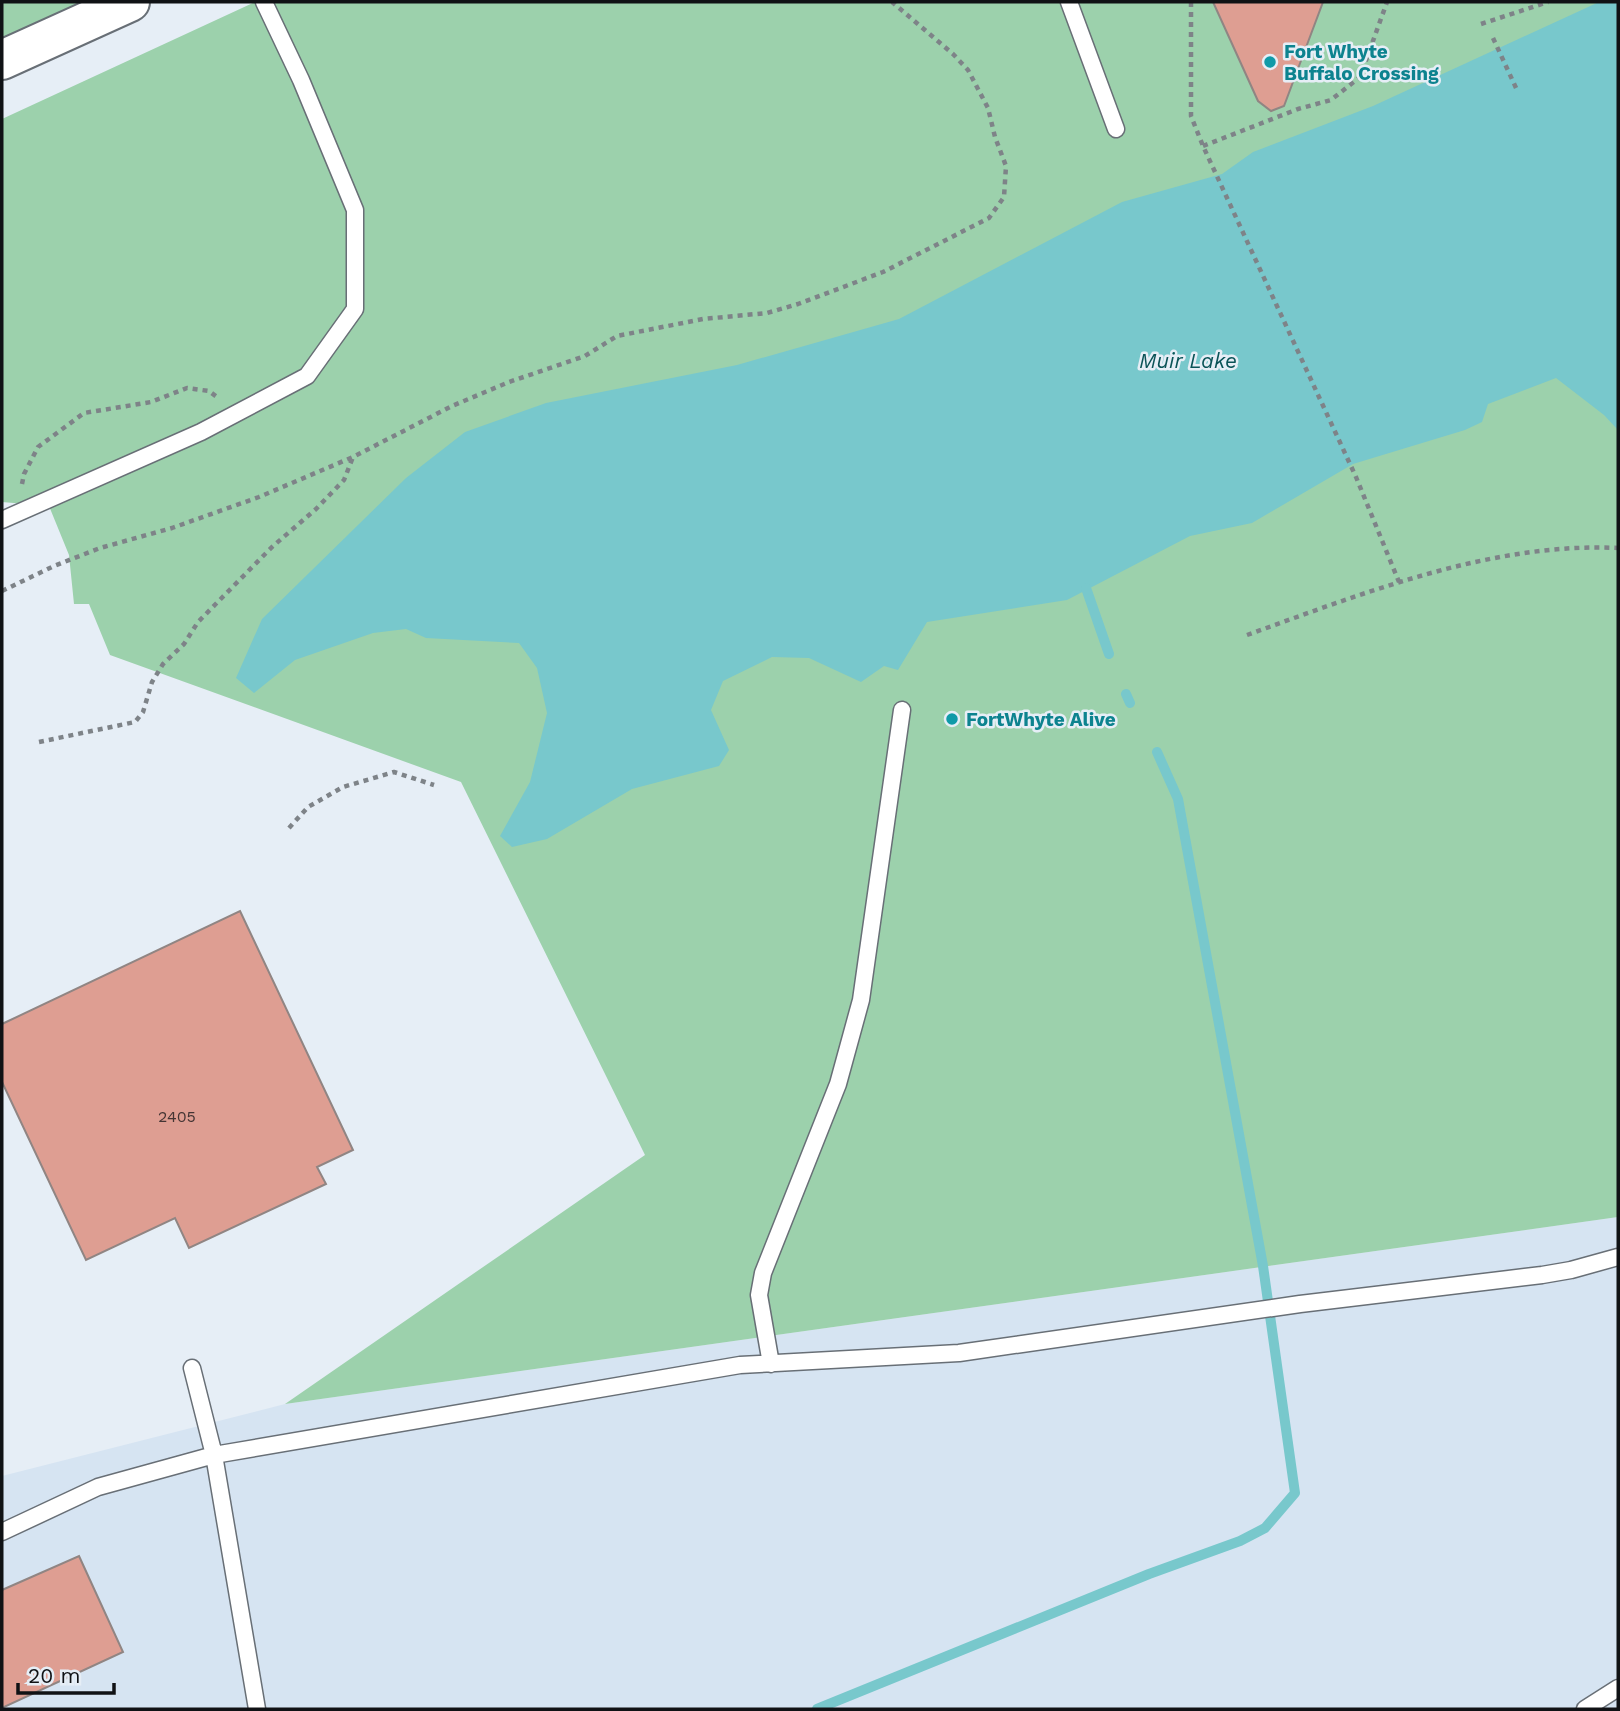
<svg xmlns="http://www.w3.org/2000/svg" width="1620" height="1711" viewBox="0 0 1620 1711" font-family="'Work Sans',sans-serif">
	<rect width="100%" height="100%" fill="#e6eef6"/>
	<path fill="#d6e4f2" d="M1618 1217V1709H2V1476L285 1404Z"/>
	<path fill="#9cd1ac" d="M2 2H130L2 60Z
		M255 2H1618V1217L285 1404 645 1155 461 782 110 655 89 604H74L69 555 49 506 2 502V119Z"/>
	<path fill="#78c8cc" d="M1599 2H1618V430L1604 415 1556 378 1488 404 1482 422 1465 430 1353 464 1252 523 1190 536 1067 600 927 622 898 670 884 666 861 682 809 658 772 657 723 681 711 710 729 750 719 766 632 789 547 839 512 847 500 836 530 782 547 713 537 668 519 643 426 638 406 629 373 633 295 660 254 693 236 678 262 619 406 478 465 432 546 403 737 365 899 319 1122 202 1222 174 1253 152 1373 106Z"/>
	<g fill="none" stroke-linecap="round" stroke-linejoin="round">
		<path stroke="#78c8cc" stroke-width="10" d="M1086 588 1109 654
			M1126 694 1130 703
			M817 1709 1149 1574 1240 1541 1265 1528 1295 1493 1263 1266 1178 799 1157 752"/>
	</g>
	<path fill="#de9e92" stroke="#908583" stroke-width="2" d="M1213 2H1323L1284 106 1271 111 1258 101Z
		M240 911 353 1150 317 1167 326 1184 189 1248 175 1218 86 1260 2 1082V1024Z
		M79 1556 123 1652 2 1708V1590Z"/>
	<g fill="none" stroke-linecap="round" stroke-linejoin="round">
		<g stroke="#686f76" stroke-width="19">
			<path id="service" d="M1069 2 1116 129
				M2 520 201 432 307 376 355 309V210L301 80 264 2
				M771 1364 759 1295 763 1273 838 1084 861 1000 902 710
				M2 1532 98 1487 214 1455 192 1368
				M257 1709 214 1455 740 1365 959 1353 1300 1304 1542 1275 1571 1270 1618 1257
				M1585 1709 1618 1688"/>
		</g>
		<g stroke="#686f76" stroke-width="42">
			<path id="primary" d="M2 60 130 2"/>
		</g>
		<path stroke="#7e8388" stroke-width="4.5" stroke-dasharray="5 5" stroke-linecap="butt" d="M1191 2V116L1203 146 1356 477 1399 582
			M1481 24 1548 2
			M1493 38 1517 90
			M1203 146 1298 109 1331 100 1360 77 1387 2
			M22 484 24 474 38 447 84 413 151 402 187 388 209 391 217 397
			M2 591 54 566 100 548 172 528 259 497 353 457 452 406 509 382 585 356 617 336 703 319 767 313 798 304 883 272 989 218 1004 197 1006 166 995 137 988 108 968 70 953 54 892 2
			M1247 635C1364 593 1492 542 1618 548
			M39 742 135 722 143 712 152 682 163 664 184 644 198 622 272 547 316 509 344 480 353 457
			M289 828 308 807 343 787 394 772 434 785"/>
		<use href="#service" stroke="#fff" stroke-width="16"/>
		<use href="#primary" stroke="#fff" stroke-width="38"/>
	</g>
	<g fill="#0f9aa8" stroke="#e6eef6" stroke-width="2.5">
		<circle cx="1270" cy="62" r="7"/>
		<circle cx="952" cy="719" r="7"/>
	</g>
	<g text-anchor="middle" stroke-width="5" stroke-linejoin="round" paint-order="stroke">
		<g font-size="16" fill="#443534">
			<text x="177" y="1122">2405</text>
		</g>
		<g font-size="19" font-weight="bold" fill="#0d838f" stroke="#e6eef6" text-anchor="start">
			<text x="1284" y="58">Fort Whyte<tspan x="1284" dy="22">Buffalo Crossing</tspan></text>
			<text x="966" y="726">FortWhyte Alive</text>
		</g>
		<g font-size="21" font-style="italic" fill="#0a5357" stroke="#e6eef6">
			<text x="1188" y="368">Muir Lake</text>
		</g>
	</g>
	<rect width="1620" height="1711" fill="none" stroke="#101215" stroke-width="7"/>
	<path d="M18 1683v10h96v-10" fill="none" stroke="#101215" stroke-width="3.5"/>
	<text x="28" y="1683" font-size="21" fill="#101215" stroke="#e6eef6" stroke-width="5" paint-order="stroke">20 m</text>
</svg>
